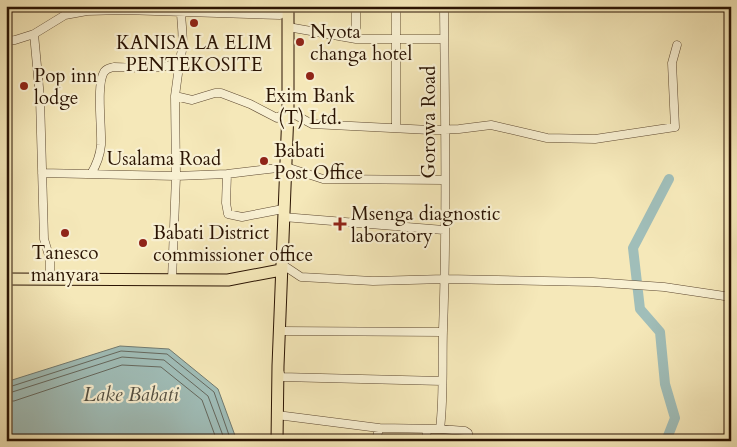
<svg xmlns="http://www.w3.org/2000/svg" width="737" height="447" viewBox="0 0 737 447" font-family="Cardo,serif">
	<rect width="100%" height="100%" fill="#f5e8b9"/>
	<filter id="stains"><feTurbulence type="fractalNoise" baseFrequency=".004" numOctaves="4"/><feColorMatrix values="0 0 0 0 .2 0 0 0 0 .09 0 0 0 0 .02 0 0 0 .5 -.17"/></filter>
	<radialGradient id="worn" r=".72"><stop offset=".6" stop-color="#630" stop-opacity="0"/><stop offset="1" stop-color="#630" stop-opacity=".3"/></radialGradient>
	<path fill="#a0beb9" stroke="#717a70" d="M120 346 169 349 218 389 237 441H6V385L9 381Z"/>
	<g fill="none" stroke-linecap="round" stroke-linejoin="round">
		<path stroke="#65685e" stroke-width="1" d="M6 388 121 351 167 354 214 392 231 441
			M6 394 122 357 164 360 208 396 225 441
			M6 401H14L122 365 161 367 202 400 217 441"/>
		<path stroke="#a0beb9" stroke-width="10" d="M666 441 675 418 665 384 660 332 640 309 633 248 669 179"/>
		<g stroke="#5d4830" stroke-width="9">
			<path id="minor" d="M288 27 356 39H444
				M34 34 40 98 44 239 50 259V279
				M356 39V6
				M6 41 15 40 34 34 65 15 87 11 124 10 280 15 286 6
				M175 96 192 100 215 93H221L250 104 277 118 288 111 312 124 430 130 459 129 491 125 547 138 595 139 675 127 672 63 677 45
				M396 128V6
				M42 173 176 176 227 174 286 167 323 179 444 180
				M91 174C97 164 100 156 101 145 102 128 96 85 104 72 107 68 110 68 114 67 129 67 171 72 179 59 186 49 181 23 181 12
				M227 174 226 203 228 214 242 217 283 209
				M283 217 444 230
				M283 265 301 277 373 281 445 279 593 282 664 287 731 297
				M172 280 176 176 175 96 180 59
				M280 331 443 332
				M279 371 281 377 442 381
				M277 415 379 428 440 429C444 396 442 363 443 330 447 222 445 114 444 6
				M440 429 465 431 468 433 469 441
				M376 441 379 428
				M426 441 427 429"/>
		</g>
		<g stroke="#2a1302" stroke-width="13">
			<path id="highway" d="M6 279 228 280 281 270
				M277 441 278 366 288 111V6"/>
		</g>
		<use href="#minor" stroke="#f8f0d2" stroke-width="8"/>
		<use href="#highway" stroke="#f5e8b9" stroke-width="11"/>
	</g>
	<g fill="#8f2418" stroke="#f8f0d2" stroke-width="2">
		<circle cx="194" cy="23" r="5"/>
		<circle cx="300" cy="42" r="5"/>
		<circle cx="310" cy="76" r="5"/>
		<circle cx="24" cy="86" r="5"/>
		<circle cx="264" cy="161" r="5"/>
		<path d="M337.5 216.5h5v5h5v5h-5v5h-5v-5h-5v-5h5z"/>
		<circle cx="65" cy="233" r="5"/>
		<circle cx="143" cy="243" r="5"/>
	</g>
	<g text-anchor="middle" stroke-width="4.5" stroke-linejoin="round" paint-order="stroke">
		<g font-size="19" fill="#2a1302" stroke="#f8f0d2" text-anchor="start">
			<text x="310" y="38">Nyota<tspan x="310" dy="22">changa hotel</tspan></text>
			<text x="194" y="49" text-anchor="middle">KANISA LA ELIM<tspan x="194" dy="22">PENTEKOSITE</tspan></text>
			<text x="34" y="82">Pop inn<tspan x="34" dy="22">lodge</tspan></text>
			<text x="310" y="102" text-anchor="middle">Exim Bank<tspan x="310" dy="22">(T) Ltd.</tspan></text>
			<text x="274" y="157">Babati<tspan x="274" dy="22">Post Office</tspan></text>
			<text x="351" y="220">Msenga diagnostic<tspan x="351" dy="22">laboratory</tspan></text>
			<text x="153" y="239">Babati District<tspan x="153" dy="22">commissioner office</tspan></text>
			<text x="65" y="259" text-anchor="middle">Tanesco<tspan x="65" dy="22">manyara</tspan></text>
		</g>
		<g font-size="19" fill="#2a1302" stroke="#f8f0d2">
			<text transform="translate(428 122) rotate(-90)" y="7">Gorowa Road</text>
			<text x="164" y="165">Usalama Road</text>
		</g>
		<g font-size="20" font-style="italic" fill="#534f42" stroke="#f8f0d2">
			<text x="131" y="401">Lake Babati</text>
		</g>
	</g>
	<rect width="737" height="447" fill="none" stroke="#f5e8b9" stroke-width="25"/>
	<rect x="8" y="8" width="722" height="432" fill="none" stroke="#2a1302" stroke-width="2.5"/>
	<rect x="12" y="12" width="712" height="422" fill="none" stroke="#2a1302"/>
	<rect width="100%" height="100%" filter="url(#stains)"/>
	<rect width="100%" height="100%" fill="url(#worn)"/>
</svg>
